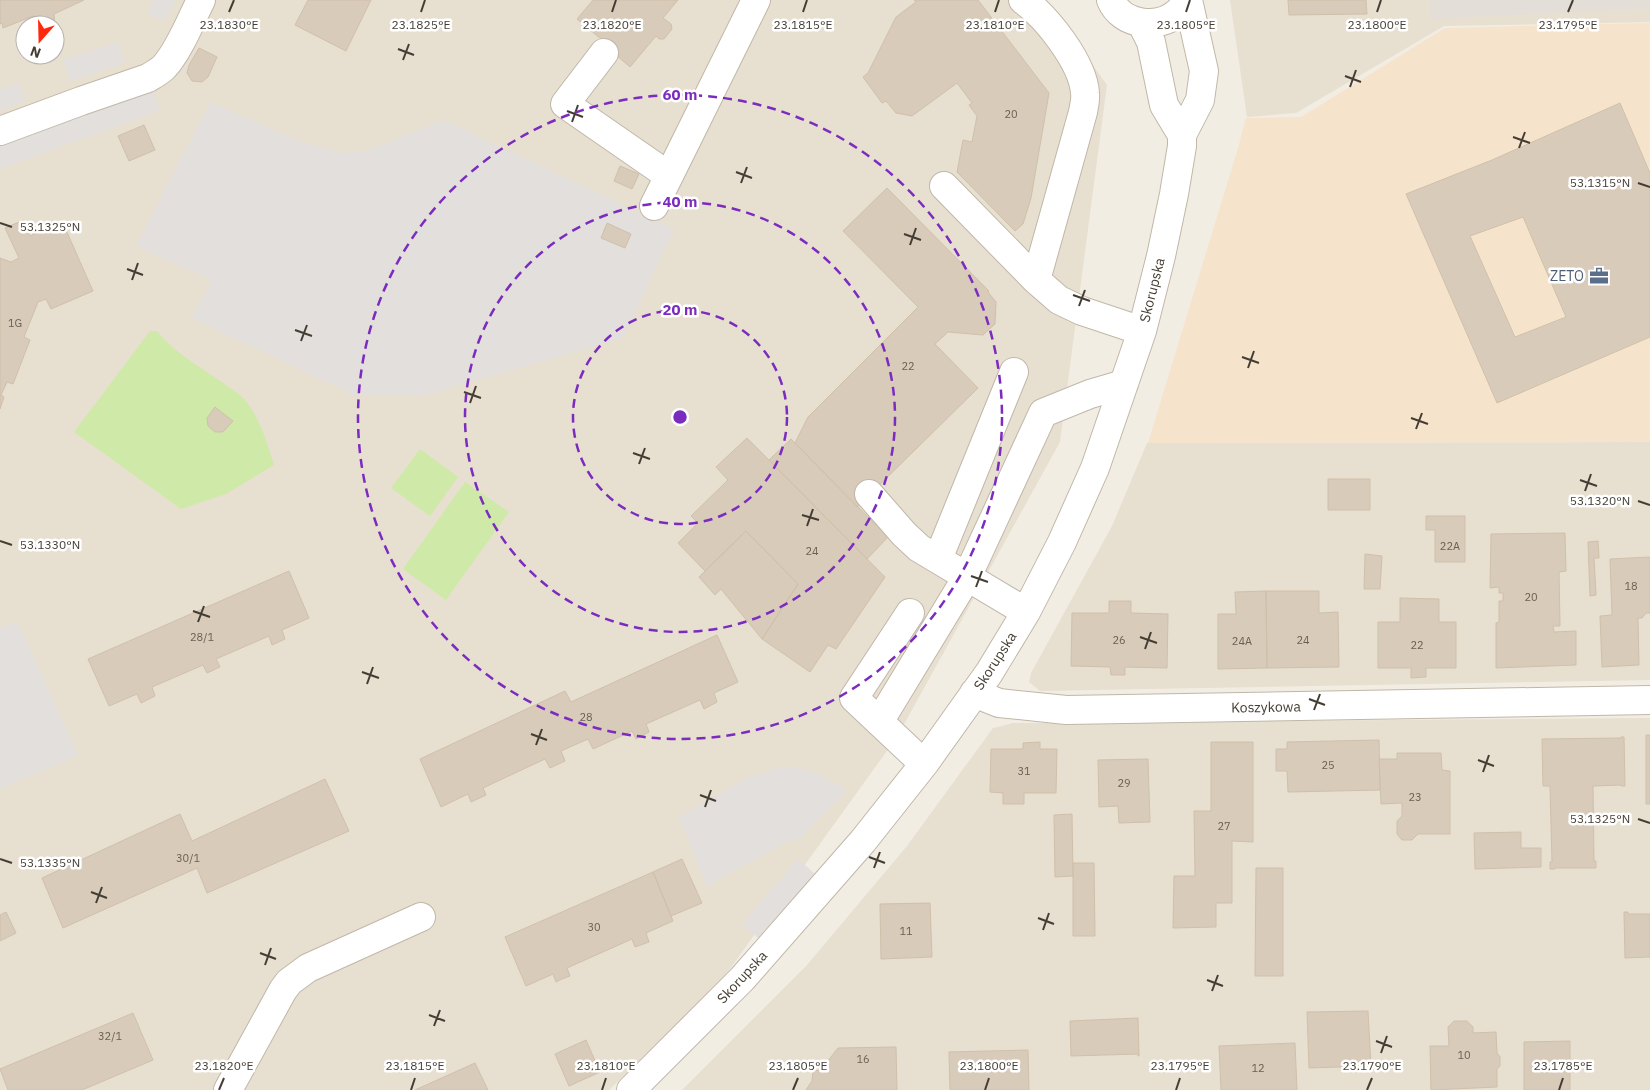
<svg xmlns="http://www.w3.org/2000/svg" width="1650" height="1090" viewBox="0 0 1650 1090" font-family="'IBM Plex Sans',sans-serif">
	<rect width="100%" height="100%" fill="#f2ede3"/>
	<path fill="#e7dfd0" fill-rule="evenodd" d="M0 0H1046L1107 85 1060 442 897 737 719 984 609 1090H0ZM25 25H55V55H25Z
		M1230 0H1650V22L1444 26 1296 113 1247 117Z
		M1650 442V680L1040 691 1029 682 1031 673 1112 526 1147 443Z
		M1650 718V1090H682L807 965 907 846 993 728 1013 723H1032Z"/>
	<path fill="#f6e3cc" d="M1650 23V442L1148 443 1238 148 1246 118 1301 117 1445 28Z"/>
	<path fill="#e4ded8" d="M1430 0H1650V8L1431 19Z"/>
	<path fill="#cfeaa8" d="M150 331H157C175 354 203 368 226 385 232 389 239 394 244 399 260 417 267 443 274 465L226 494 181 509 74 432Z
		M420 449 458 477 430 516 391 488Z
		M465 482 509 512 446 600 403 569Z"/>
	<path fill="#e2dfdc" d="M153 0H176L164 21 147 14Z
		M118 42 125 63 70 81 63 60Z
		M19 83 25 101 0 110V89Z
		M151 83 160 110 0 169V143Z
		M210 102 304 143 343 153 367 151 443 120 674 229 623 338 425 395 356 396 192 318 212 280 136 246Z
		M17 621 78 755 0 789V628Z
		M796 767 819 774 847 790 800 839H792L707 886 679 817 745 779 773 769Z
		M798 859 815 874 758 938 742 924Z"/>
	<path fill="#d8cbba" stroke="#d0c0aa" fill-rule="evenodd" d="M0 0H84L54 14 55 26 37 25 33 16 3 28 2 23 0 24Z
		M308 0H371L346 51 295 25Z
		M593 0H678L663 18 671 24 672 29 664 39H659L656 36 630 67 600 41 601 39 577 19Z
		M914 0H978L1049 93 1031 198 1023 224 1015 231 957 172 963 140 972 142 977 116 969 105 972 103 957 83 912 116 896 113 886 101 882 103 863 77 868 73 896 17 916 2Z
		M1288 0H1366L1367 14 1289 15Z
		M199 48 217 57 208 77 202 82 192 81 187 73 189 65Z
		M1620 103 1650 173V337L1497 403 1406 194 1492 160ZM1523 217 1566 317 1515 337 1470 236Z
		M144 125 155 150 129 161 118 136Z
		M620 166 639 174 632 189 614 181Z
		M887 188 989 291 988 292 996 302 995 324 983 335 948 332 935 344 978 388 857 507 795 443 808 417 918 307 843 231Z
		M24 220 30 236 62 221 93 291 51 309 46 299 38 302 24 337 30 340 13 384 7 382 1 395 4 397 0 409V258L11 262 19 258 5 228Z
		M607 223 631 234 625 248 601 238Z
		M215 407 233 421 223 432H215L208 426 207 418Z
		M747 438 885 577 836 649 828 645 810 672 762 639 798 584 746 531 705 571 678 543 698 523 691 516 728 480 716 467Z
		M791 439 888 537 867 559 769 460Z
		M1328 479H1370V510H1328Z
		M1426 516H1465V562H1435V530H1426Z
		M746 531 798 584 762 639 721 589 715 595 699 577Z
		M1565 533 1566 571 1559 572 1560 626H1553L1554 632 1576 631V665L1496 668V623L1499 622V601H1503V593H1499V587L1490 588 1491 534Z
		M1598 541 1599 558H1594L1596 595 1590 596 1588 542Z
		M1365 554 1382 556 1380 589H1364Z
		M1650 557V613H1646L1642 618H1638L1639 665 1602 667 1600 616 1612 615 1610 559Z
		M289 571 309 618 282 630 285 639 272 645 269 636 216 659 220 667 207 673 203 665 152 687 155 696 141 703 137 694 109 706 88 659Z
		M1266 591H1319V613L1338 612 1339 667 1267 668Z
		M1266 591 1267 668 1218 669V614H1236L1235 592Z
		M1400 598 1439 599V622H1456V668H1426V677L1411 678V668H1378V622H1400Z
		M1109 601H1131V613L1168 614 1167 668 1125 667V675H1111L1110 667 1071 666 1072 613H1109Z
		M717 635 738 682 714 693 717 702 704 709 700 700 646 724 649 732 636 739 632 731 593 749 588 739 561 751 565 761 550 768 545 759 483 788 486 795 471 802 468 794 441 807 420 759 565 691 571 702Z
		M1646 735H1650V804H1646Z
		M1621 737H1624L1625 786H1621V785L1593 786 1594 861H1596V868H1555V869H1550V862H1552L1550 786H1543L1542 739 1621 738Z
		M1379 740 1380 790 1288 792 1287 771H1276V749H1287V742Z
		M1040 742V749H1057L1056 793H1024V804H1003V793L990 792 991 749H1023V743Z
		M1211 742H1253V842L1232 841V903H1216V927L1173 928 1174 876H1195L1194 811H1211Z
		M1397 753H1441L1442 770 1450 771V834H1418L1412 840H1402L1397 834V821L1402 816V803L1381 804 1379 759H1397Z
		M1148 759 1150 822 1119 823 1118 806 1099 807 1098 760Z
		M325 779 349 831 207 893 197 868 63 928 42 878 180 814 192 841Z
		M1072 814 1073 876 1055 877 1054 815Z
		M1521 832V848H1541V867L1475 869 1474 833Z
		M682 859 702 903 671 916 653 872Z
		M1073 863H1094L1095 936H1073Z
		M1256 868H1283V976H1255Z
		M653 872 673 921 646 933 649 942 635 947 632 939 567 968 570 976 562 979 556 982 553 974 526 986 505 937Z
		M930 903 932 957 881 959 880 904Z
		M6 912 16 933 0 941V915Z
		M1624 912H1628V914H1650V957L1625 958Z
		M1368 1011 1371 1066 1309 1068 1307 1012Z
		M133 1013 153 1060 82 1090H8L0 1069Z
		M1138 1018 1139 1056H1138V1054L1071 1056 1070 1021Z
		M1454 1021H1467L1473 1027V1033L1496 1032 1497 1053 1500 1057V1066L1497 1069V1087L1431 1090 1430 1046H1449L1448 1027Z
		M586 1040 600 1072 569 1086 555 1054Z
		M1570 1041V1090H1524V1042Z
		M1295 1043 1297 1090H1221L1219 1046Z
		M896 1047 897 1090H806L812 1081 813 1071 821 1070 838 1048Z
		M1028 1050 1029 1090H950L949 1052Z
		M475 1063 488 1090H415Z"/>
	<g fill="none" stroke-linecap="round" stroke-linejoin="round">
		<g stroke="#c1b7a8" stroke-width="30">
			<path id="minor" d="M1023 0C1047 17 1083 63 1085 93 1086 99 1084 106 1083 112L1036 280
				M1111 0C1121 25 1158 30 1177 13 1181 10 1184 4 1186 0
				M1142 24 1151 42 1164 105 1182 135
				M604 53 565 104 669 176
				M0 131 81 101 148 78C153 75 160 71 164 67 179 51 191 20 201 0
				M944 186 1036 280 1059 300 1082 311 1142 331
				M654 206 756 0
				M869 494 904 534 919 548 1026 612
				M938 559 1014 372
				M910 613 854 698 924 764
				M974 693 999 703 1066 710 1650 700
				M879 720 887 709 967 577 1043 413 1090 394 1124 384
				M228 1090 283 990 289 982 308 968 421 917
				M631 1090 742 979 863 841 924 764 989 673 1026 612 1062 542 1095 468 1142 331 1161 256 1174 194 1182 146V135L1200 100 1204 71 1188 0"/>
		</g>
		<use href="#minor" stroke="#fff" stroke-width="28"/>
	</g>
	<path fill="none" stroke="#443d33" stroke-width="2" d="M229 12 234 0M421 12 425 0M612 12 616 0M803 12 807 0M995 12 999 0M1186 12 1190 0M1377 12 1381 0M1568 12 1573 0M398 49 414 55M403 60 409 44M1345 76 1361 82M1350 87 1356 70M567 111 583 117M572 122 578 105M1513 137 1530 143M1519 148 1525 132M736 172 752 178M741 183 747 167M1638 183 1650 187M0 223 12 227M904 234 921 240M910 245 916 228M127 269 143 275M132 280 138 263M1073 295 1090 301M1079 306 1085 290M295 330 312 336M301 341 307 325M1242 357 1259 363M1248 368 1254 351M464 392 481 398M470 403 476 386M1411 418 1428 424M1416 429 1422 413M633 453 650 459M639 464 645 448M1580 480 1597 486M1585 491 1591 474M1638 501 1650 505M802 515 819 520M807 526 813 509M0 541 12 545M971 576 988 582M976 587 982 571M193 611 210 617M198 622 204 606M1140 637 1157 643M1145 649 1151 632M362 672 379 678M367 684 373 667M1309 699 1325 705M1314 710 1320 694M531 734 547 740M536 745 542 729M1478 760 1494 766M1483 772 1489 755M700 795 716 801M705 807 711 790M1638 819 1650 823M869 857 885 863M0 859 12 863M874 868 880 852M91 892 107 898M96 903 102 887M1038 918 1054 924M1043 930 1049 913M260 953 276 959M265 965 271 948M1207 980 1223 986M1212 991 1218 975M429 1015 445 1021M434 1026 440 1010M1376 1041 1392 1047M1381 1053 1387 1036M219 1090 224 1078M411 1090 415 1078M602 1090 606 1078M793 1090 798 1078M985 1090 989 1078M1176 1090 1180 1078M1367 1090 1372 1078M1559 1090 1563 1078"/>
	<g fill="none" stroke="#7b2cbf" stroke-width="2.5" stroke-dasharray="9 6">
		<circle cx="680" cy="417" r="107"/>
		<circle cx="680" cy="417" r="215"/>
		<circle cx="680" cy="417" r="322"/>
	</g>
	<defs>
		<g id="office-bare" transform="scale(1.5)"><path d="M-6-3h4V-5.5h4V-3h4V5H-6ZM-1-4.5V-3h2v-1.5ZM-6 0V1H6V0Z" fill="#5c6f8a" stroke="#fff" stroke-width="2.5" paint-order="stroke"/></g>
	</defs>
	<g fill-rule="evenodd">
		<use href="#office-bare" x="1599" y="276"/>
	</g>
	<g text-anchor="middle" stroke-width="5" stroke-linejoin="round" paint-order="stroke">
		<g font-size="11" fill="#696055">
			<text x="1011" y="118">20</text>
			<text x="15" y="327">1G</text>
			<text x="908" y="370">22</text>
			<text x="1450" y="550">22A</text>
			<text x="812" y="555">24</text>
			<text x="1631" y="590">18</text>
			<text x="1531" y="601">20</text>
			<text x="202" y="641">28/1</text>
			<text x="1119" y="644">26</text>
			<text x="1303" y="644">24</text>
			<text x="1242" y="645">24A</text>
			<text x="1417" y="649">22</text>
			<text x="586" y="721">28</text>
			<text x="1328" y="769">25</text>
			<text x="1024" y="775">31</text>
			<text x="1124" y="787">29</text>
			<text x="1415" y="801">23</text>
			<text x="1224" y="830">27</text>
			<text x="188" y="862">30/1</text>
			<text x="594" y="931">30</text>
			<text x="906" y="935">11</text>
			<text x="110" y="1040">32/1</text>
			<text x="1464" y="1059">10</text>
			<text x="863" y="1063">16</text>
			<text x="1258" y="1072">12</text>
		</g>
		<g font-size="14" fill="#4e5e75" stroke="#fff" text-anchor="end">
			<text x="1584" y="281">ZETO</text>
		</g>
		<g font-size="14" fill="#443d33" stroke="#fff">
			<text transform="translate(1152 290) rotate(-76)" y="5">Skorupska</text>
			<text transform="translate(995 661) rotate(-57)" y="5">Skorupska</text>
			<text transform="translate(1266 707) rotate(-1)" y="5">Koszykowa</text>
			<text transform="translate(742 977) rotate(-47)" y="5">Skorupska</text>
		</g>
	</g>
	<g font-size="12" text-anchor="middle" fill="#443d33" stroke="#fff" stroke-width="5" stroke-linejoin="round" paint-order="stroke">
		<text x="612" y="29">23.1820°E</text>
		<text x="803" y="29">23.1815°E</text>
		<text x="995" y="29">23.1810°E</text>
		<text x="1186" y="29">23.1805°E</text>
		<text x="1568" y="29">23.1795°E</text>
		<text x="229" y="29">23.1830°E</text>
		<text x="421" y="29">23.1825°E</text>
		<text x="1377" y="29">23.1800°E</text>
		<text x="1600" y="187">53.1315°N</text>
		<text x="50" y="231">53.1325°N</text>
		<text x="1600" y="505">53.1320°N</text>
		<text x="50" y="549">53.1330°N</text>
		<text x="1600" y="823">53.1325°N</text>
		<text x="50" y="867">53.1335°N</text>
		<text x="224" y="1070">23.1820°E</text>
		<text x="415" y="1070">23.1815°E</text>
		<text x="606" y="1070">23.1810°E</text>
		<text x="798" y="1070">23.1805°E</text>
		<text x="989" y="1070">23.1800°E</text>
		<text x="1180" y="1070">23.1795°E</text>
		<text x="1372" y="1070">23.1790°E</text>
		<text x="1563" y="1070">23.1785°E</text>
	</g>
	<circle cx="680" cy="417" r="8" fill="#7b2cbf" stroke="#fff" stroke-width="2.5"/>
	<g font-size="15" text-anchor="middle" font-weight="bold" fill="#7b2cbf" stroke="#fff" stroke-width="5" stroke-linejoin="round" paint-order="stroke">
		<text x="680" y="100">60 m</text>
		<text x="680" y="207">40 m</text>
		<text x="680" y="315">20 m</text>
	</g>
	<g transform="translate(40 40) rotate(200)"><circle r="24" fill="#ffffff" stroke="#b4b1ad"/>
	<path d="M0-4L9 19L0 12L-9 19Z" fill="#ff280d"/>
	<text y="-8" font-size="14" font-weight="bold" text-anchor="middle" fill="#443d33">N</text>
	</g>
</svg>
